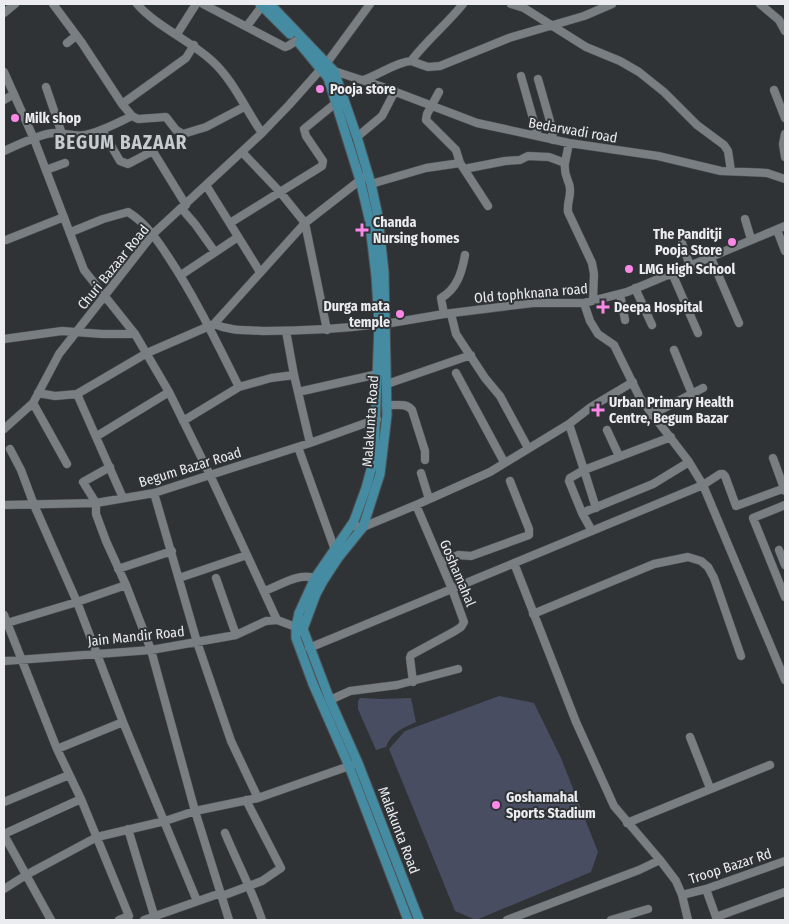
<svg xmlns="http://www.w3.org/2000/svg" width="789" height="924" viewBox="0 0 789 924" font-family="'Fira Sans Condensed',sans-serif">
	<rect width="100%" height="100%" fill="#2f3336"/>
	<path fill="#494d62" d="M499 696 534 703 561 758 598 852 591 872 476 920 455 911 389 749 405 731Z
		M360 698 383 699 411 698 416 722C403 728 391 733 386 747L376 750 358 709V701Z"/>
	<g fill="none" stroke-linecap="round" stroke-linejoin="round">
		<g stroke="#4e5154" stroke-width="9">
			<path id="minor" d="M53 4 82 43 122 104 186 58 194 45
				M137 4C156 26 189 40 211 60 232 78 246 110 262 133
				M203 4 285 47 288 46 296 41
				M511 4 524 8 586 47 620 61 639 72 664 92 697 125 724 145 728 151 731 171
				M760 4 779 20 785 31
				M4 13 15 4
				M247 26 262 6
				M177 34 196 4
				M67 43 76 36
				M411 61 428 67 440 66 509 38 584 16 612 4
				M326 64 370 4
				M334 71 380 86 477 123 569 143 658 156 721 171 767 173 785 179
				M4 72 34 139 84 270 135 334 169 392 210 475 277 620
				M521 76 538 136
				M538 79 552 128 553 140
				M363 80C379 75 396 62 411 61 427 40 447 24 463 4
				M46 87 62 134
				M774 90 785 118
				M439 92 427 114 426 120 456 150 460 163
				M4 100 14 94
				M132 116 138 119 166 117 176 130 183 134 206 127 244 107
				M102 130 120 161 128 164 149 153H154L186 205
				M785 134 783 144 785 157
				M357 137 382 116 395 91
				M4 151C15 146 42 133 54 133 65 133 74 137 85 135 101 132 117 123 132 116L122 104
				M242 152 280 192 305 223 327 330
				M565 163 569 143
				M46 170 65 163
				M371 184 426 168 460 163 464 169
				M206 185 260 272
				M488 206 464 169 505 161 520 160 528 156 549 157 565 163C563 178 571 181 570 191 570 200 567 202 568 212L592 263 594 274 593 300
				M182 209 195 224 215 252
				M745 219 751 239
				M230 223 322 166 323 161 306 136 304 129 337 102
				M777 230 785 251
				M71 232 103 219 128 212C146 223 158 241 169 258 196 299 217 343 239 387
				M6 240 64 217
				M682 243 690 266
				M711 258 739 323
				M672 273 698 333
				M181 275 238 237
				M635 288 652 325
				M620 294 625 320
				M584 303 590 321 598 334 614 345 640 398 689 462 703 485 785 680
				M444 314 441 298C457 289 462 272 465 255
				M451 314 456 334 485 378 500 396 528 448
				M214 324C230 331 245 330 263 331 302 331 340 329 379 324
				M385 324 444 314 533 303H584L627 292 785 226
				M286 331 294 375 310 443
				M4 339 62 331 102 334H135
				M674 350 692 394
				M456 373 504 462
				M387 384 471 355
				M298 392 378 374
				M38 393 55 396 77 394 147 353 214 324 305 223 368 174
				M77 394 123 498
				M33 403 67 464
				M386 405C396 406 405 402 412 410L425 451V460
				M651 415 703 388
				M183 421 239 387 271 378 294 375
				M569 424 591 407 633 382
				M4 429 33 403 59 354 153 234 262 133 289 105 321 69
				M607 430 619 456
				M97 436 169 392
				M298 447 335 550
				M10 449 21 470 34 505 77 602 123 722 197 901
				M773 458 785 491
				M110 467 83 482 96 503V514L106 541 126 585 151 650 195 811 229 920
				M421 473 429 499
				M154 493 197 642 231 741 258 798
				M4 505 96 503 154 493 310 443 377 419
				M785 505 753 518 785 597
				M596 508 584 470 671 437
				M582 513 653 484 689 462
				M351 526 363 527 416 505 490 472 569 424 584 470 570 478 569 481 582 513 592 531
				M779 550 785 565
				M441 563 458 555 471 556 529 535V529L510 481
				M514 563 576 722 614 806 660 860 676 881 682 895 688 920
				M118 569 172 551
				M179 578 247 555
				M216 578 236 635
				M264 591C282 585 296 573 315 578
				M533 614 654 564 688 557 701 561 708 567 714 578 741 656
				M4 615 57 749 81 799 129 916 119 920
				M7 623 77 602 126 585
				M309 648 703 485 720 474H723L725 476 736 506 785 488
				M4 661 151 650 236 635 266 621 277 620 296 627
				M413 682 410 658 411 655 455 631 461 627 464 622 452 589 416 505
				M330 700 350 691 397 685 458 669
				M690 737 710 788
				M57 749 123 722
				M4 802 69 775
				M627 823 770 765
				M128 829 154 915
				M225 833C237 862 252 890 262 920
				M4 834 81 799
				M4 835 51 920
				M4 889 26 875 97 837 165 821 195 811 258 798 358 763
				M706 889 716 917 785 892
				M682 895 706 889 785 861
				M222 896 262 881 281 868 246 800
				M144 920 221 893
				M507 920 639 870 660 860
				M611 920 648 909"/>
		</g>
		<g stroke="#4e5154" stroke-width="11">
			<path id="major" d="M260 4 290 34
				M270 4 334 71 357 137 371 184 378 216 384 272 387 415 380 474 363 527 338 558 323 581 316 594 303 629 330 700 358 763 419 920
				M299 43 328 78 360 180 369 218 376 276 379 324 374 459 366 488 354 521 315 578 299 613 296 627V638L313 684 349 766 408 920"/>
		</g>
		<use href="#minor" stroke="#787e82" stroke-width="8"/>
		<use href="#major" stroke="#458ba1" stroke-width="9"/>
	</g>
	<g fill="#fb87e6" stroke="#2f3336" stroke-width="2">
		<circle cx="320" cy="89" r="5"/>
		<circle cx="15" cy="118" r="5"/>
		<path d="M359.5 222.5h5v5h5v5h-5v5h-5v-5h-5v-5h5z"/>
		<circle cx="732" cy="242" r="5"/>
		<circle cx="629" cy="269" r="5"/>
		<path d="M600.5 299.5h5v5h5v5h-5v5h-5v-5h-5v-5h5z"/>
		<circle cx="400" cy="314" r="5"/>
		<path d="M595.5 402.5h5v5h5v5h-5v5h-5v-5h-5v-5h5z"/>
		<circle cx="496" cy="805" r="5"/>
	</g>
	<g text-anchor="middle" stroke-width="4" stroke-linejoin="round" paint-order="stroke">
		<g font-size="14" font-weight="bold" fill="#eaecef" stroke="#2f3336" text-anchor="start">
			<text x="330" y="94">Pooja store</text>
			<text x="25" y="123">Milk shop</text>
			<text x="373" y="227">Chanda<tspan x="373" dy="16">Nursing homes</tspan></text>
			<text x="722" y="239" text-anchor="end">The Panditji<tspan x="722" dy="16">Pooja Store</tspan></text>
			<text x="639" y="274">LMG High School</text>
			<text x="390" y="311" text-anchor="end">Durga mata<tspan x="390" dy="16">temple</tspan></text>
			<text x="614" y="312">Deepa Hospital</text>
			<text x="609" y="407">Urban Primary Health<tspan x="609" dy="16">Centre, Begum Bazar</tspan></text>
			<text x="506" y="802">Goshamahal<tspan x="506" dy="16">Sports Stadium</tspan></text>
		</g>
		<g font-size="14" fill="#eaecef" stroke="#2f3336">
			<text transform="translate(573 130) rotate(10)" y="5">Bedarwadi road</text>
			<text transform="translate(113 267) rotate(-51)" y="5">Churi Bazaar Road</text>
			<text transform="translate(531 293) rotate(-5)" y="5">Old tophknana road</text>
			<text transform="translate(370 421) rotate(-86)" y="5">Malakunta Road</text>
			<text transform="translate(190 467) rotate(-17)" y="5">Begum Bazar Road</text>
			<text transform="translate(458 573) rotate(67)" y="5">Goshamahal</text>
			<text transform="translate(136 636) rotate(-6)" y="5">Jain Mandir Road</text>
			<text transform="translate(399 830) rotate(69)" y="5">Malakunta Road</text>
			<text transform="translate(730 866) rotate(-18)" y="5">Troop Bazar Rd</text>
		</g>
		<g font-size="19" font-weight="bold" letter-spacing="1" fill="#c5cbcf" stroke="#2f3336">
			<text x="121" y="149">BEGUM BAZAAR</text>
		</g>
	</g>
	<rect width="789" height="924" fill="none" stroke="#eaecef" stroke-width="10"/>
</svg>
